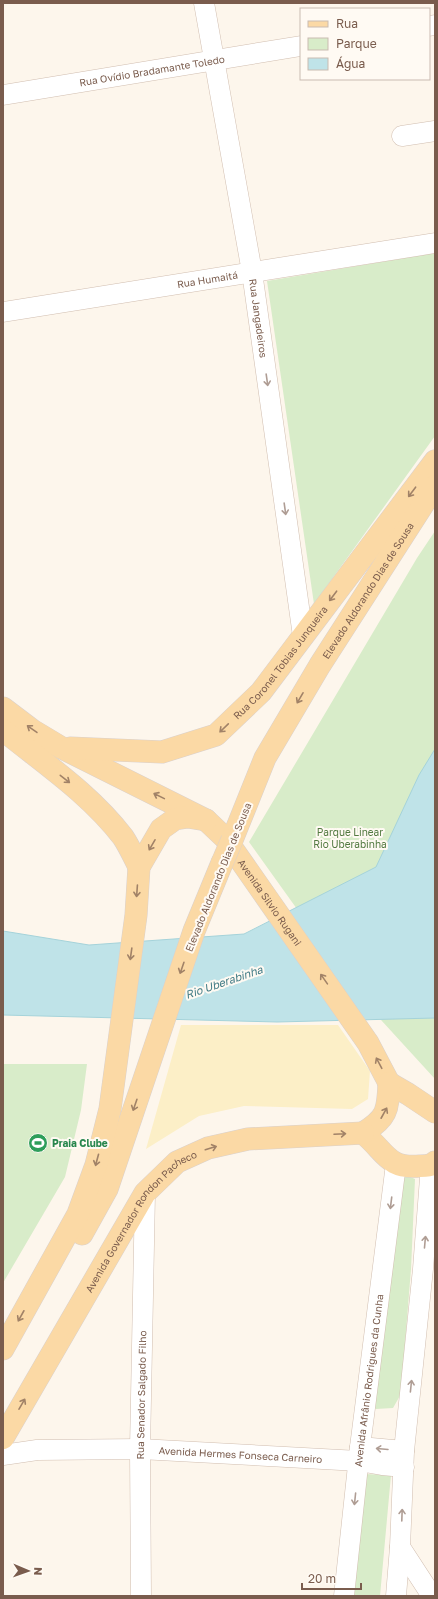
<svg xmlns="http://www.w3.org/2000/svg" width="438" height="1599" viewBox="0 0 438 1599" font-family="'Golos Text',sans-serif">
	<rect width="100%" height="100%" fill="#fdf6ec"/>
	<path fill="#d8ecc9" d="M435 253V436L314 604 267 281Z
		M435 531V1079L360 997 249 842 417 558Z
		M3 1064H87L81 1110 65 1177 3 1283Z
		M401 1173 415 1179 411 1269 401 1394 393 1408 376 1409 371 1405Z
		M363 1474 391 1475 380 1596H352Z"/>
	<path fill="#fcefc7" d="M181 1025H338L370 1071 368 1099 352 1109 244 1106 199 1116 146 1149Z"/>
	<path fill="#bfe3e8" stroke="#a5d3da" d="M435 749V1018L277 1022 3 1015V931L89 945 244 934 376 867 419 775Z"/>
	<g fill="none" stroke-linecap="round" stroke-linejoin="round">
		<g stroke="#d1beb0" stroke-width="21">
			<g id="minor">
				<path id="s1" d="M204 3 252 272 303 636"/>
				<path d="M429 26 435 25"/>
				<path id="s2" d="M3 95 301 46"/>
				<path d="M402 136 435 131"/>
				<path id="s3" d="M3 312 435 243"/>
				<path d="M360 1447 404 1451"/>
				<path id="s4" d="M3 1455 37 1450 140 1449 359 1461 382 1465 404 1467"/>
				<path d="M400 1547 432 1596"/>
				<path id="s5" d="M141 1596 140 1449 145 1193"/>
				<path id="s6" d="M344 1596 360 1447 396 1164"/>
				<path d="M396 1596 400 1547 404 1451 423 1269 431 1165"/>
			</g>
		</g>
		<g stroke="#dad1cd" stroke-width="23">
			<g id="major">
				<path id="s7" d="M3 708 32 730 62 748 206 820 225 838 368 1043 389 1083"/>
				<path d="M3 730C45 764 90 794 123 837 129 846 134 857 139 867"/>
				<path id="s8" d="M70 748 162 752 216 735 261 692 435 461"/>
				<path id="s9" d="M232 840 265 758 320 665 435 486"/>
				<path d="M389 1083 408 1094 435 1112"/>
				<path d="M363 1133C386 1152 387 1169 420 1166 426 1166 431 1166 435 1162"/>
				<path d="M363 1133C387 1118 388 1111 389 1083"/>
				<path d="M82 1234 107 1189 194 931 222 863"/>
				<path d="M3 1349 78 1214 96 1165 110 1109 136 915 139 867 161 829 175 819 188 817 206 820"/>
				<path id="s10" d="M3 1438 145 1193 177 1162 208 1148 248 1139 363 1133"/>
			</g>
		</g>
		<use href="#minor" stroke="#fff" stroke-width="20"/>
		<use href="#major" stroke="#fbd9a5" stroke-width="22"/>
		<g stroke="#dad1cd" stroke-width="23" stroke-linecap="butt">
			<path id="major-bridge" d="M222 863 232 840"/>
		</g>
		<use href="#major-bridge" stroke="#fbd9a5" stroke-width="22"/>
	</g>
	<defs><path id="oneway-shaft" d="M-6 0H5M1.5-3L5.5 0L1.5 3" fill="none" stroke-width="1.6" stroke-linecap="round" stroke-linejoin="round"/></defs>
	<g stroke="#af9d94">
		<use href="#oneway-shaft" transform="translate(267 380) rotate(82)"/>
		<use href="#oneway-shaft" transform="translate(285 509) rotate(82)"/>
		<use href="#oneway-shaft" transform="translate(391 1203) rotate(97)"/>
		<use href="#oneway-shaft" transform="translate(425 1242) rotate(-85)"/>
		<use href="#oneway-shaft" transform="translate(411 1386) rotate(-84)"/>
		<use href="#oneway-shaft" transform="translate(382 1449) rotate(-175)"/>
		<use href="#oneway-shaft" transform="translate(355 1499) rotate(96)"/>
		<use href="#oneway-shaft" transform="translate(402 1515) rotate(-88)"/>
	</g>
	<g stroke="#a18267">
		<use href="#oneway-shaft" transform="translate(412 492) rotate(127)"/>
		<use href="#oneway-shaft" transform="translate(333 596) rotate(127)"/>
		<use href="#oneway-shaft" transform="translate(300 698) rotate(120)"/>
		<use href="#oneway-shaft" transform="translate(224 728) rotate(136)"/>
		<use href="#oneway-shaft" transform="translate(32 729) rotate(-145)"/>
		<use href="#oneway-shaft" transform="translate(65 779) rotate(38)"/>
		<use href="#oneway-shaft" transform="translate(159 796) rotate(-154)"/>
		<use href="#oneway-shaft" transform="translate(152 845) rotate(120)"/>
		<use href="#oneway-shaft" transform="translate(137 891) rotate(94)"/>
		<use href="#oneway-shaft" transform="translate(131 954) rotate(98)"/>
		<use href="#oneway-shaft" transform="translate(182 968) rotate(109)"/>
		<use href="#oneway-shaft" transform="translate(324 979) rotate(-125)"/>
		<use href="#oneway-shaft" transform="translate(379 1063) rotate(-118)"/>
		<use href="#oneway-shaft" transform="translate(135 1105) rotate(109)"/>
		<use href="#oneway-shaft" transform="translate(384 1113) rotate(-61)"/>
		<use href="#oneway-shaft" transform="translate(340 1134) rotate(-3)"/>
		<use href="#oneway-shaft" transform="translate(211 1148) rotate(-17)"/>
		<use href="#oneway-shaft" transform="translate(97 1160) rotate(105)"/>
		<use href="#oneway-shaft" transform="translate(21 1316) rotate(119)"/>
		<use href="#oneway-shaft" transform="translate(22 1404) rotate(-60)"/>
	</g>
	<defs>
		<g id="stadium-disc" transform="scale(1)"><circle r="9.5" fill="#2e9e5b" stroke="#fffaf3"/><path d="M0-5a6.5 5 0 1 0 0 10a6.5 5 0 1 0 0-10ZM-3.5-1.8h7v3.6h-7Z" fill="#fff"/></g>
	</defs>
	<g fill-rule="evenodd">
		<use href="#stadium-disc" x="38" y="1143"/>
	</g>
	<g text-anchor="middle" stroke-width="4" stroke-linejoin="round" paint-order="stroke">
		<g font-size="10" fill="#7a5c4d" stroke="#fffaf3">
			<text dy="4" stroke="none"><textPath href="#s2" startOffset="151">Rua Ovídio Bradamante Toledo</textPath></text>
			<text dy="4" stroke="none"><textPath href="#s3" startOffset="207">Rua Humaitá</textPath></text>
			<text dy="4" stroke="none"><textPath href="#s1" startOffset="320">Rua Jangadeiros</textPath></text>
			<text dy="4" stroke="none"><textPath href="#s9" startOffset="285">Elevado Aldorando Dias de Sousa</textPath></text>
			<text dy="4" stroke="none"><textPath href="#s8" startOffset="246">Rua Coronel Tobias Junqueira</textPath></text>
			<text transform="translate(218 877) rotate(-68)" y="4">Elevado Aldorando Dias de Sousa</text>
			<text dy="4" stroke="none"><textPath href="#s7" startOffset="337">Avenida Silvio Rugani</textPath></text>
			<text dy="4" stroke="none"><textPath href="#s10" startOffset="259">Avenida Governador Rondon Pacheco</textPath></text>
			<text dy="4" stroke="none"><textPath href="#s6" startOffset="217">Avenida Afrânio Rodrigues da Cunha</textPath></text>
			<text dy="4" stroke="none"><textPath href="#s5" startOffset="201">Rua Senador Salgado Filho</textPath></text>
			<text dy="4" stroke="none"><textPath href="#s4" startOffset="238">Avenida Hermes Fonseca Carneiro</textPath></text>
		</g>
		<g font-size="10" fill="#537a41" stroke="#fffaf3">
			<text x="350" y="836">Parque Linear<tspan x="350" dy="12">Rio Uberabinha</tspan></text>
		</g>
		<g font-size="10" font-weight="bold" fill="#27864d" stroke="#fffaf3" text-anchor="start">
			<text x="52" y="1147">Praia Clube</text>
		</g>
		<g font-size="11" font-style="italic" fill="#437c86" stroke="#fffaf3">
			<text transform="translate(224 982) rotate(-19)" y="4">Rio Uberabinha</text>
		</g>
	</g>
	<rect width="438" height="1599" fill="none" stroke="#7a5c4d" stroke-width="8"/>
	<rect x="300" y="8" width="130" height="72" fill="#fffaf3" stroke="#cabbb1"/>
	<rect x="308" y="21" width="20" height="6" fill="#fbd9a5" stroke="#cabbb1"/>
	<text x="336" y="28" font-size="12" fill="#7a5c4d">Rua</text>
	<rect x="308" y="38" width="20" height="12" fill="#d8ecc9" stroke="#cabbb1"/>
	<text x="336" y="48" font-size="12" fill="#7a5c4d">Parque</text>
	<rect x="308" y="58" width="20" height="12" fill="#bfe3e8" stroke="#cabbb1"/>
	<text x="336" y="68" font-size="12" fill="#7a5c4d">Água</text>
	<g transform="translate(28 1571) rotate(92)" stroke="#fffaf3" stroke-width="3" paint-order="stroke">
	<path d="M0-3L7 15L0 10L-7 15Z" fill="#7a5c4d"/>
	<text y="-6" font-size="11" font-weight="bold" text-anchor="middle" fill="#7a5c4d">N</text>
	</g>
	<path d="M302 1583v6h59v-6" fill="none" stroke="#7a5c4d" stroke-width="2"/>
	<text x="308" y="1583" font-size="12" fill="#7a5c4d" stroke="#fffaf3" stroke-width="3" paint-order="stroke">20 m</text>
</svg>
